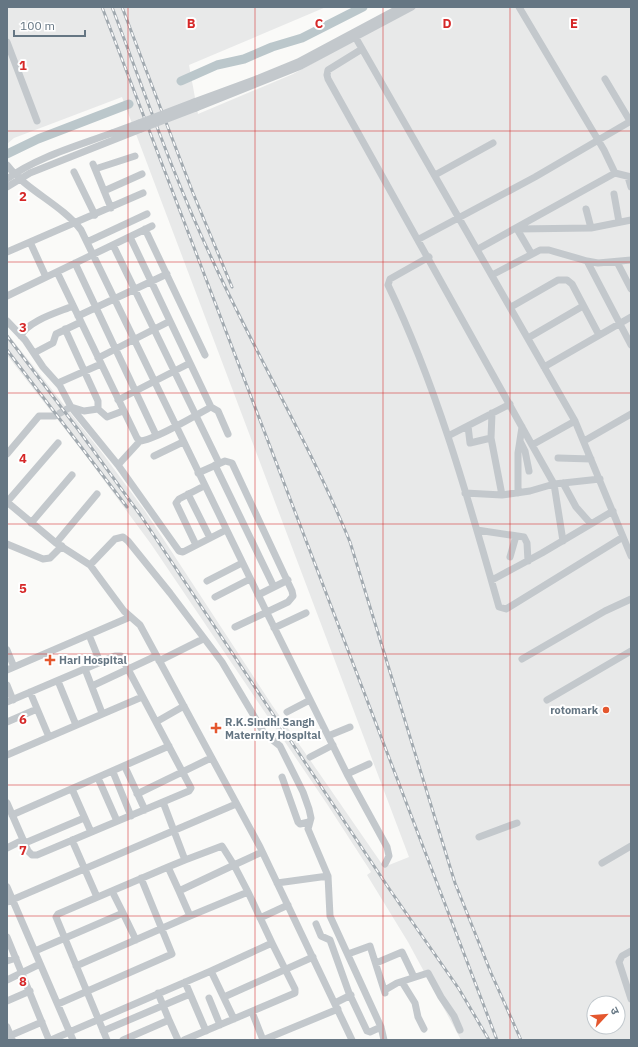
<svg xmlns="http://www.w3.org/2000/svg" width="638" height="1047" viewBox="0 0 638 1047" font-family="'IBM Plex Sans','Noto Sans Devanagari',sans-serif">
	<rect width="100%" height="100%" fill="#fafaf8"/>
	<path fill="#e8e9e9" fill-rule="evenodd" d="M7 7H326L189 65 198 114 293 74 416 7H631V1040H461L408 942 367 875 371 872 327 804 151 544 86 456 7 355V333L103 454 145 511 272 705 384 867 409 857 122 97 14 138 7 144ZM594 1003H618V1027H594Z"/>
	<g fill="none" stroke-linecap="round" stroke-linejoin="round">
		<path stroke="#bbc7cb" stroke-width="9" d="M181 81 217 65 244 59 272 47 302 38 363 7
			M7 154 38 139 129 104"/>
		<path stroke="#c3c8cc" stroke-width="7" d="M519 7 604 150 615 173 631 177
			M353 33 575 421 631 556
			M7 42 37 121
			M362 49 328 70 327 75 328 79 532 445
			M605 79 630 121
			M194 102 259 78 298 62 401 7
			M196 108 301 66 412 7
			M112 133 139 123
			M93 164 111 208
			M7 165C27 191 61 204 81 230L267 613 347 774 387 847 389 856 385 864
			M95 169 135 156
			M74 172 95 215
			M435 175 493 143
			M628 177 631 187
			M7 187 30 173 141 129
			M104 191 142 174
			M614 194 619 222
			M586 209 591 228
			M145 229 205 355
			M419 239 535 177 631 121
			M30 242 46 277
			M87 242 147 214
			M113 245 219 463
			M478 249 615 173
			M7 252 143 193
			M531 253 517 229 591 228 631 220
			M429 257 390 279 388 285C437 387 468 498 499 607L506 609 623 537
			M587 261 598 263 631 260
			M617 262 631 289
			M75 263 156 435
			M57 272 137 438 140 441C155 440 196 415 211 407L130 237
			M492 275 540 250H549L587 261 631 345
			M7 296 152 226
			M511 307 558 280H567L572 284 599 335
			M78 316 167 274
			M7 321 25 340 43 367 60 386 71 407 84 411 98 409 107 417 123 411
			M65 329 98 401V409
			M21 336C27 321 59 312 73 306
			M528 338 583 306
			M34 353 53 343 56 334 81 322
			M98 358 170 321
			M544 367 631 317
			M58 383 101 364
			M118 400 190 363
			M211 407 218 411 228 434
			M67 409 71 407 118 465 179 551 183 552 226 530
			M60 413 62 412
			M492 413 491 438 502 495
			M468 426 470 443 491 438
			M448 436 510 404
			M520 441 525 451 529 471
			M584 441 631 414
			M7 454 39 416H55
			M154 456 183 442
			M558 458 591 459
			M118 465 140 441
			M215 465 274 587
			M198 473 225 461 232 463 292 591 293 596 288 602 235 627
			M563 483 576 507 591 524
			M465 493 502 495 530 491 554 484 600 479
			M518 493V453L522 427
			M188 494 210 538
			M7 502 56 543 90 565 124 611 140 625 260 847 352 1040
			M7 502 58 443
			M31 523 72 475
			M477 530 524 537 527 543 528 561
			M563 541 554 484 532 445 575 421
			M56 543 97 494
			M7 544 43 559 50 558 62 546
			M196 545 176 503 179 499 204 486
			M510 557 516 536
			M90 565 115 539 123 537 128 541 170 593 222 662 264 733 280 746 303 792 309 809 311 818 308 829 328 876
			M492 580 542 553 613 511
			M207 581 242 563
			M258 595 288 580
			M215 597 250 579
			M274 628 306 613
			M89 635 100 662
			M7 650 14 667
			M522 659 605 611 631 599
			M159 661 203 639
			M85 669 102 713
			M7 670 130 617
			M58 681 76 725
			M7 685 13 700
			M92 686 156 656
			M30 692 49 737
			M547 700 631 651
			M7 702 115 656H121L191 788 189 791 37 855H32L28 851 7 803
			M287 712 310 700
			M7 722 37 709
			M156 722 184 706
			M328 736 350 727
			M7 755 142 697
			M310 757 333 745
			M125 767 145 810
			M113 772 131 816
			M347 774 369 764
			M282 777 298 822 300 824 309 822
			M98 778 117 821
			M72 789 91 832
			M137 794 211 758
			M163 802 185 860 222 846 234 865 179 891 168 867 185 860
			M12 815 169 746
			M479 837 517 823
			M72 840 97 897
			M25 843 84 818
			M7 848 23 840
			M602 863 631 846
			M277 883 328 876 330 916 381 1027 384 1040
			M7 887 73 1040
			M248 892 234 865 262 852
			M7 902 236 804
			M123 913 136 940
			M190 916 248 892 272 943
			M260 918 288 905
			M316 924 321 936 330 940 349 993 367 1031 370 1032 381 1027
			M7 937 49 1040
			M35 951 123 913 112 891
			M631 951 622 956 619 962 631 999
			M348 954 370 946 385 993
			M7 961 16 958
			M376 963 402 952 414 977
			M76 966 190 916 179 891
			M211 971 234 1019
			M7 980 40 964
			M185 982 206 1031
			M402 982 415 1003 418 1017 424 1029
			M385 990 397 983 428 973 441 997 454 1016 460 1030
			M158 993 169 1020
			M224 997 313 957
			M209 998 220 1025
			M7 1001 30 991
			M335 1003 351 995
			M58 1004 172 954 141 878
			M252 1012 263 1040 338 1009
			M7 1027 12 1039
			M103 1031 190 994
			M7 1037 42 1022
			M51 1040 211 971 272 943 295 989V993L184 1040
			M107 1040 56 917 58 914 168 867
			M123 1040 169 1020 178 1040"/>
		<g stroke="#a2aab0" stroke-width="3">
			<path id="rail" d="M102 7 497 1040
				M112 7C144 90 173 176 211 257 255 353 310 444 350 542L455 883 491 973 521 1040
				M122 7 193 193 232 287
				M7 336 77 428 141 516 390 890 459 989 489 1040
				M7 350 127 507"/>
		</g>
		<use href="#rail" stroke="#fff" stroke-width="1.5" stroke-dasharray="4.5" stroke-linecap="butt"/>
		<path stroke="#c3c8cc" stroke-width="7" d="M139 123 194 102
			M141 129 196 108
			M7 179C37 157 77 146 112 133"/>
	</g>
	<path fill="none" stroke="#d62828" stroke-width="1" stroke-opacity="0.55" d="M128 7V1040M255 7V1040M383 7V1040M510 7V1040M7 131H631M7 262H631M7 393H631M7 524H631M7 654H631M7 785H631M7 916H631"/>
	<g fill="#e4572e" stroke="#fff" stroke-width="1.5">
		<path d="M48 654h4v4h4v4h-4v4h-4v-4h-4v-4h4z"/>
		<circle cx="606" cy="710" r="4"/>
		<path d="M214 722h4v4h4v4h-4v4h-4v-4h-4v-4h4z"/>
	</g>
	<g text-anchor="middle" stroke-width="4" stroke-linejoin="round" paint-order="stroke">
		<g font-size="11" font-weight="bold" fill="#657683" stroke="#fff" text-anchor="start">
			<text x="59" y="664">Hari Hospital</text>
			<text x="598" y="714" text-anchor="end">rotomark</text>
			<text x="225" y="726">R.K.Sindhi Sangh<tspan x="225" dy="13">Maternity Hospital</tspan></text>
		</g>
	</g>
	<g font-size="13" text-anchor="middle" font-weight="bold" fill="#d62828" stroke="#fff" stroke-width="4" stroke-linejoin="round" paint-order="stroke">
		<text x="191" y="28">B</text>
		<text x="319" y="28">C</text>
		<text x="447" y="28">D</text>
		<text x="574" y="28">E</text>
		<text x="23" y="70">1</text>
		<text x="23" y="201">2</text>
		<text x="23" y="332">3</text>
		<text x="23" y="463">4</text>
		<text x="23" y="593">5</text>
		<text x="23" y="724">6</text>
		<text x="23" y="855">7</text>
		<text x="23" y="986">8</text>
	</g>
	<rect width="638" height="1047" fill="none" stroke="#657683" stroke-width="16"/>
	<g transform="translate(606 1015) rotate(64)"><circle r="19" fill="#ffffff" stroke="#c1c8cd"/>
	<path d="M0-3L7 15L0 10L-7 15Z" fill="#e4572e"/>
	<text y="-6" font-size="11" font-weight="bold" text-anchor="middle" fill="#657683">उ</text>
	</g>
	<path d="M14 30v6h71v-6" fill="none" stroke="#657683" stroke-width="2"/>
	<text x="20" y="30" font-size="12" fill="#657683" stroke="#ffffff" stroke-width="3" paint-order="stroke">100 m</text>
</svg>
